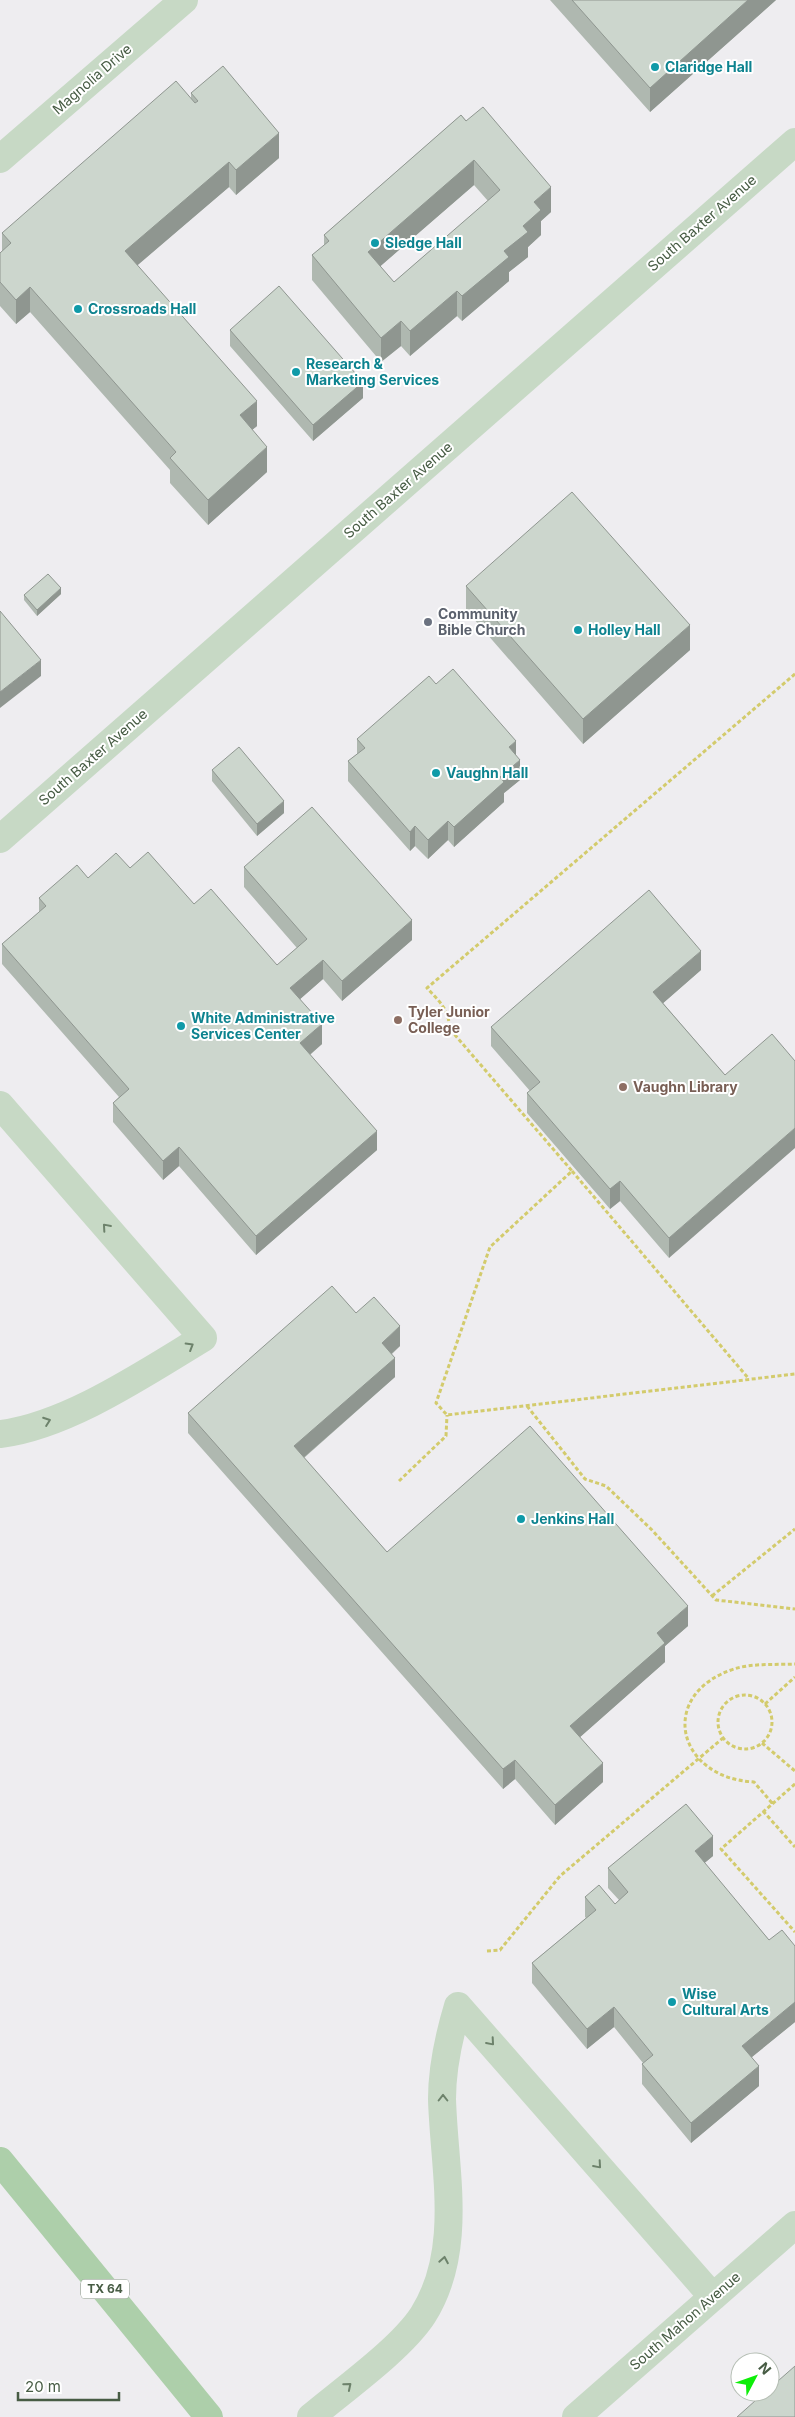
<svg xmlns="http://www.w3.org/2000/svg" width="795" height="2417" viewBox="0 0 795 2417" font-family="Inter,sans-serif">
	<rect width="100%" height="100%" fill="#eeedf0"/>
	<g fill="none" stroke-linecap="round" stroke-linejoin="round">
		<path stroke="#d3cb6c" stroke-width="3" stroke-dasharray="4 2.5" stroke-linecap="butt" d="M795 674 427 988C438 1000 450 1010 449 1028L572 1171 490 1247 436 1403 447 1415 795 1374
			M572 1171 749 1379
			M527 1406 585 1479 606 1486 652 1530 716 1600 795 1609
			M399 1481 446 1436 447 1415
			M712 1596 795 1529
			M718 1722a27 27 0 1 1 54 0a27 27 0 1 1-54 0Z
			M765 1704 795 1677
			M762 1743 795 1771
			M795 1784 721 1849 795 1932
			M772 1803 754 1782C676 1778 657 1694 734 1669 752 1663 776 1665 795 1664
			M763 1811 795 1847
			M487 1951 500 1950 560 1876 723 1738"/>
		<path stroke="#c7d9c5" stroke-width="28" d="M0 159 184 0
			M0 839 795 142
			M0 1105 203 1338C145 1373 67 1426 0 1434
			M458 2006 713 2297
			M311 2417C343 2390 401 2349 423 2315 464 2250 444 2170 442 2099 442 2067 449 2036 458 2006
			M576 2417 795 2225"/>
		<path stroke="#adcfaa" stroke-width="28" d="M0 2161 209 2417"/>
	</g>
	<path fill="#afb8b0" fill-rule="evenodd" d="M550 0H776L650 112Z
		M191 93 279 158 236 195 229 187 137 265 257 426 252 430 267 472 208 525 170 483V470L30 312 16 324 0 306V253L2 251V233L191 99Z
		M461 115 551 212 541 221V235L528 247V257L509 272V281L462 321 457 316 410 356 401 346 381 362 312 280V255L324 246V235ZM474 185 488 201 394 282 380 266Z
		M230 330 363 398 313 441 230 346Z
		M466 586 690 650 583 744 466 610Z
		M61 594 37 616 24 600V595Z
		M436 684 516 755 520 780 504 793V802L454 847 448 840 428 859 415 846 410 851 348 781V761L357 754V739Z
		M212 770 284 813 257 836 212 781Z
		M244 867 412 940 342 1001 323 979 300 999 322 1044 310 1055 377 1150 256 1255 179 1166 163 1180 113 1122V1103L119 1097 2 964V944L39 912V898L88 878 130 868 194 904 277 965 297 948 244 887Z
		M701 970 663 1003 725 1075 669 1258 620 1201 610 1209 527 1113V1093L530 1091 491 1046V1027Z
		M356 1313 400 1346 392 1354 395 1377 304 1458 387 1552 688 1626 665 1646V1662L580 1737 603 1782 555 1825 515 1779 503 1789 188 1433V1413Z
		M713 1856 704 1863 769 1940 795 1946V2022L752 2057 759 2086 691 2143 642 2084V2064L643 2063 614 2027 587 2049 532 1983V1963L586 1918 585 1917V1897L615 1904 619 1900 608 1888V1868Z"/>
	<path fill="#8f9690" d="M748 0H776L650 112V88Z
		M279 133V158L236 195V170Z
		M474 160V185L368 277V252Z
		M229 162V187L125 276V251Z
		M551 187V212L541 221V235L528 247V257L509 272V281L462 321V296L504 251 534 202Z
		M30 287V312L16 324V300Z
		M457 291V316L410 356V331Z
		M401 321V346L381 362V338Z
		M363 382V398L313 441V425Z
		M257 401V426L240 440V415Z
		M267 447V472L208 525V500Z
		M61 588V594L37 616V610Z
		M690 625V650L583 744V719Z
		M41 660V676L0 708V692Z
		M516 741V761L509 747Z
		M520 760V780L504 793V802L454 847V827L500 777Z
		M284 801V813L257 836V824Z
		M448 821V840L428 859V840Z
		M415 826V846L410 851V832Z
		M412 920V940L342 1001V981Z
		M701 951V970L653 1012V992Z
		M323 960V979L290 1008V988Z
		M322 1024V1044L300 1063V1043Z
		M795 1128V1148L669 1258V1238Z
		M377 1131V1150L256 1255V1236Z
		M179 1147V1166L163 1180V1161Z
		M620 1181V1201L610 1209V1189Z
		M400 1326V1346L382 1362V1343Z
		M395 1358V1377L294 1466V1446Z
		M688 1606V1626L665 1646V1662L570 1746V1726L657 1633Z
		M515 1760V1779L503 1789V1769Z
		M603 1763V1782L555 1825V1805Z
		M713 1836V1856L695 1871V1851Z
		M795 2002V2022L742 2065V2046Z
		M614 2007V2027L587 2049V2029Z
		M759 2066V2086L691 2143V2123Z"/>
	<path fill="#ccd6cd" stroke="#8f9690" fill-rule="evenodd" d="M572 0H748L650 88Z
		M223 66 279 133 236 170 229 162 125 251 257 401 240 415 267 447 208 500 170 458 176 452 30 287 16 300 0 282V253L11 243 2 233 176 81 195 103 198 101 191 93Z
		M483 107 551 187 534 202 541 210 523 226 528 232 504 251 509 257 462 296 457 291 410 331 401 321 381 338 312 255 329 241 324 235 461 115 466 121ZM474 160 500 190 394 282 368 252Z
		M279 286 363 382 313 425 230 330Z
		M572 492 690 625 583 719 466 586Z
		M48 574 61 588 37 610 24 595Z
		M0 611 41 660 0 692Z
		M453 669 516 741 509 747 520 760 500 777 504 782 454 827 448 821 428 840 415 826 410 832 348 761 365 748 357 739 429 676 436 684Z
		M239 747 284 801 257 824 212 770Z
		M312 807 412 920 342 981 323 960 290 988 322 1024 300 1043 377 1131 256 1236 179 1147 163 1161 113 1103 129 1089 2 944 46 906 39 898 77 865 88 878 116 853 130 868 148 852 194 904 211 889 277 965 307 939 244 867Z
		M649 890 701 951 653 992 725 1075 772 1034 795 1061V1128L669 1238 620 1181 610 1189 527 1093 540 1082 491 1027Z
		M332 1286 356 1313 374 1297 400 1326 382 1343 395 1358 294 1446 387 1552 530 1426 688 1606 657 1633 665 1643 570 1726 603 1763 555 1805 515 1760 503 1769 188 1413Z
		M686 1804 713 1836 695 1851 769 1940 782 1930 795 1946V2002L742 2046 759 2066 691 2123 642 2064 653 2055 614 2007 587 2029 532 1963 596 1910 585 1897 599 1885 615 1904 628 1892 608 1868Z
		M795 2366V2417H737L765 2392H770V2388Z"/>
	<defs><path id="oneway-chevron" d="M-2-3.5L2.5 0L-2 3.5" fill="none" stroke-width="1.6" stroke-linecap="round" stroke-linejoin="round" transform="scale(1.25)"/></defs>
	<g stroke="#6d826b">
		<use href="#oneway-chevron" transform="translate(106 1227) rotate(-131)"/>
		<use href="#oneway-chevron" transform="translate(190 1346) rotate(-31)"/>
		<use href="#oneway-chevron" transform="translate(47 1421) rotate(-20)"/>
		<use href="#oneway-chevron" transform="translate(491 2042) rotate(49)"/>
		<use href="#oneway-chevron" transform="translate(443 2098) rotate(-90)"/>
		<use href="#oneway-chevron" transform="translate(598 2165) rotate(49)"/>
		<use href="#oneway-chevron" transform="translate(444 2260) rotate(-80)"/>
		<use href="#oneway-chevron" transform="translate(348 2386) rotate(-40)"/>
	</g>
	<g fill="#0f9aa8" stroke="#fff" stroke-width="2">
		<circle cx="655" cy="67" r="5"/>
		<circle cx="375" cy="243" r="5"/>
		<circle cx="78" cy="309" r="5"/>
		<circle cx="296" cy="372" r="5"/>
		<circle cx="578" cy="630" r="5"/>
		<circle cx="436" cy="773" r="5"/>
		<circle cx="181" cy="1026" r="5"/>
		<circle cx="521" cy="1519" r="5"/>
		<circle cx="672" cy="2002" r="5"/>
	</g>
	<circle fill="#6b7280" stroke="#fff" stroke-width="2" cx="428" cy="622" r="5"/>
	<g fill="#8d6e63" stroke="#fff" stroke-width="2">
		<circle cx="398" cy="1020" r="5"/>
		<circle cx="623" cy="1087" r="5"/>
	</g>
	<g text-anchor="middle" stroke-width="4" stroke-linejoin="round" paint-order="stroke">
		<rect fill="#fff" stroke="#7e8d7c" stroke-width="1" x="81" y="2279.5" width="48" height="19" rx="4"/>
		<g font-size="12" font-weight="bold" fill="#475c44">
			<text x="105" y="2293">TX 64</text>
		</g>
		<g font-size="14" font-weight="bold" fill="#0d838f" stroke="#fff" text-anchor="start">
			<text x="665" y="72">Claridge Hall</text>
			<text x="385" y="248">Sledge Hall</text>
			<text x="88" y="314">Crossroads Hall</text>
			<text x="306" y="369">Research &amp;<tspan x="306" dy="16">Marketing Services</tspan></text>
			<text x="588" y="635">Holley Hall</text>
			<text x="446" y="778">Vaughn Hall</text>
			<text x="191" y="1023">White Administrative<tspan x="191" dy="16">Services Center</tspan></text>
			<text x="531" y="1524">Jenkins Hall</text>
			<text x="682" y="1999">Wise<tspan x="682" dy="16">Cultural Arts</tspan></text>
		</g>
		<g font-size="14" fill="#475c44" stroke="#fff">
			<text transform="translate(92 79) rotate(-41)" y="5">Magnolia Drive</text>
			<text transform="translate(702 223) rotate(-41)" y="5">South Baxter Avenue</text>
			<text transform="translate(398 490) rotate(-41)" y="5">South Baxter Avenue</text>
			<text transform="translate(93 757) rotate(-41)" y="5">South Baxter Avenue</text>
			<text transform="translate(685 2321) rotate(-41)" y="5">South Mahon Avenue</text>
		</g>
		<g font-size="14" font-weight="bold" fill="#5b616d" stroke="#fff" text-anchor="start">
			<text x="438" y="619">Community<tspan x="438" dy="16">Bible Church</tspan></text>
		</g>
		<g font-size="14" font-weight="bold" fill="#785e54" stroke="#fff" text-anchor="start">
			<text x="408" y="1017">Tyler Junior<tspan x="408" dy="16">College</tspan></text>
			<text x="633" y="1092">Vaughn Library</text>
		</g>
	</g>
	<g transform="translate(755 2377) rotate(49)"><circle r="24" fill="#ffffff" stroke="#b5beb4"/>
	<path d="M0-4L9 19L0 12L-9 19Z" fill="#0eee09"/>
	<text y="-8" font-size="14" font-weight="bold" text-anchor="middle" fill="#475c44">N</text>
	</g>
	<path d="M18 2392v8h101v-8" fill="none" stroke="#475c44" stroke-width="2.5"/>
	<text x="25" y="2392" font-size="15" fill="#475c44" stroke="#ffffff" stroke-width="4" paint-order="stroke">20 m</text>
</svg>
